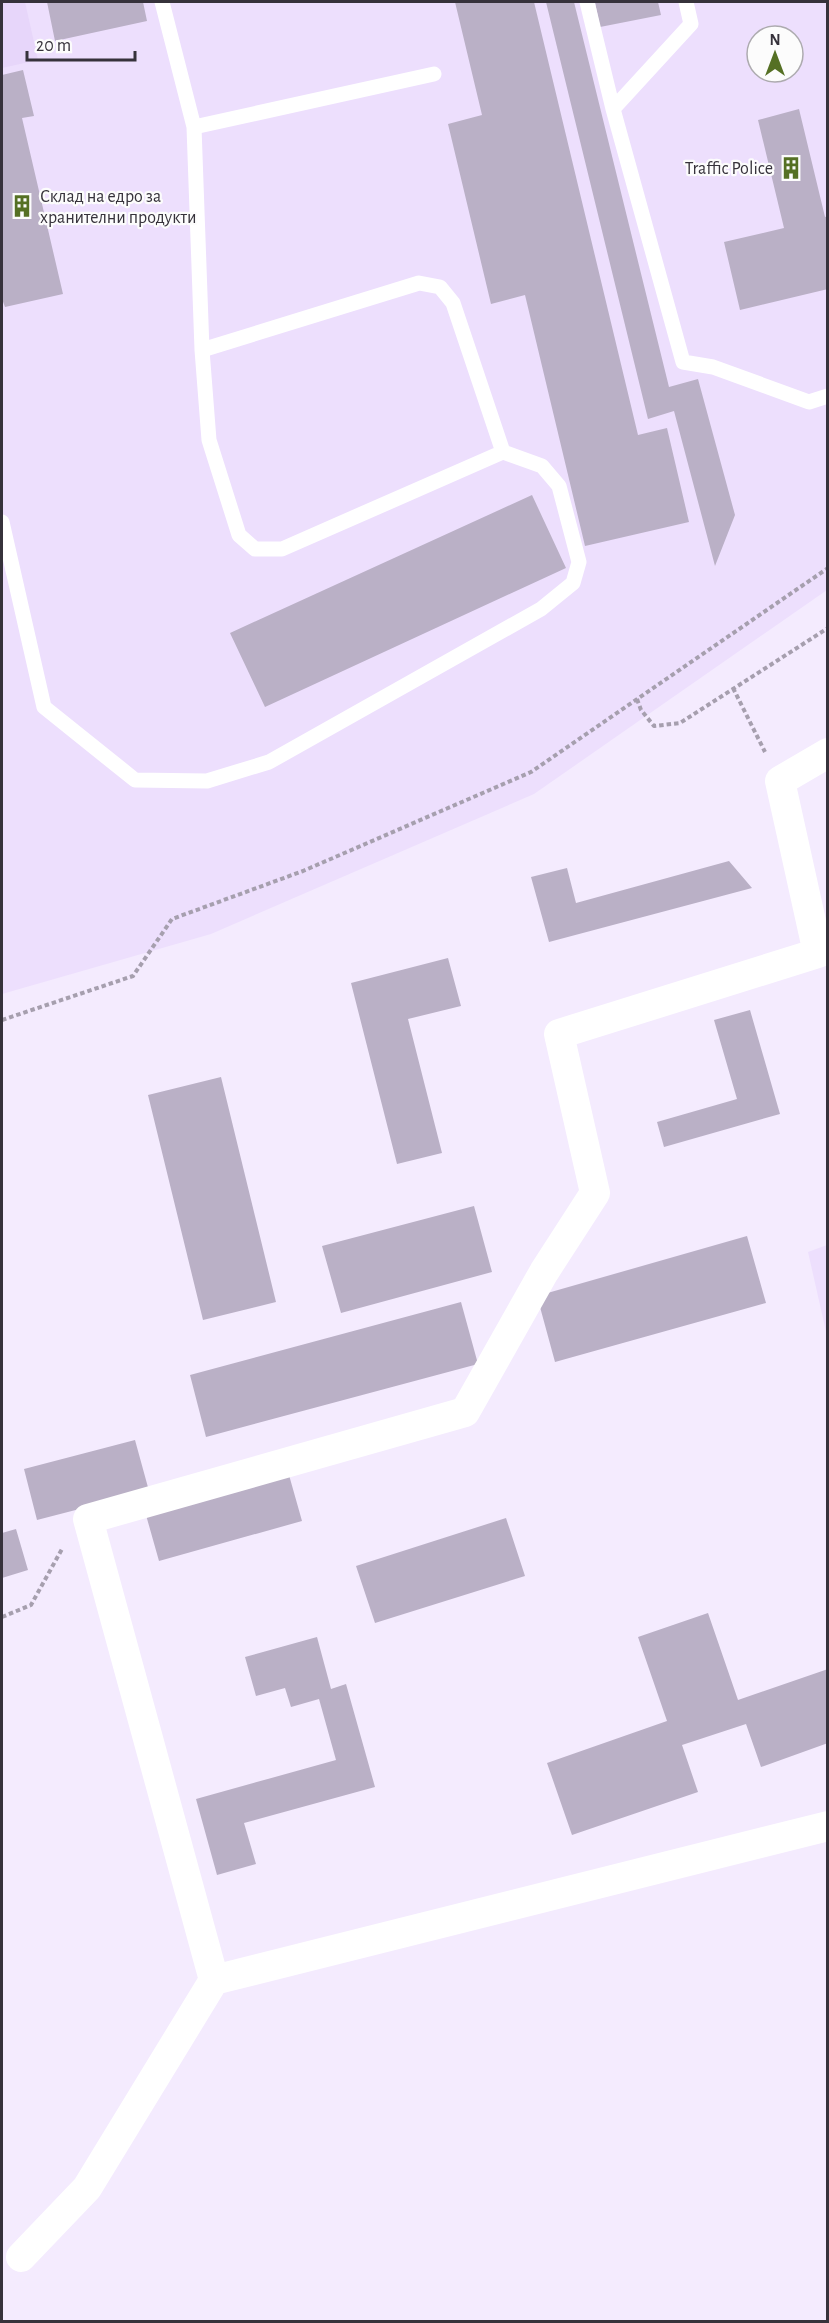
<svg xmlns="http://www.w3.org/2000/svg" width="829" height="2323" viewBox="0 0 829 2323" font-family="'Alegreya Sans',sans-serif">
	<rect width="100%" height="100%" fill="#f4ebfe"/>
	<path fill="#eddffd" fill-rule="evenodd" d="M2 2H827V590L534 794 211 934 2 994ZM757 36H793V72H757Z
		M827 1245H828L827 1336 808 1252Z"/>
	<path fill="#e7d6fa" d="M2 2H25L38 60 2 68Z"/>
	<path fill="#bab0c6" d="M47 2H143L147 21 55 41Z
		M455 2H534L638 435 667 428 689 522 585 546 525 295 491 304 448 124 482 115Z
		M546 2H574L669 387 698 379 735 515 715 566 674 411 648 419Z
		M595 2H658L661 15 600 27Z
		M23 70 34 116 22 118 63 294 5 307 2 299V75Z
		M799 109 825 217 828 216V289L740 310 724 242 784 228 758 120Z
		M532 495 566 568 265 707 230 633Z
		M729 861 752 888 549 942 531 877 567 868 576 903Z
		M448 958 461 1006 408 1019 442 1153 397 1164 351 983Z
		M750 1010 780 1114 664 1147 657 1122 737 1099 714 1020Z
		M221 1077 276 1302 203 1320 148 1095Z
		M474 1206 492 1272 341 1313 322 1246Z
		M747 1236 766 1303 555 1362 537 1296Z
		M461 1302 478 1364 206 1437 190 1375Z
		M135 1440 149 1491 37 1520 24 1469Z
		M289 1475 302 1521 159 1561 146 1515Z
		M506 1518 525 1576 375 1623 356 1566Z
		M16 1529 28 1570 2 1578V1533Z
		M708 1613 738 1700 828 1669V1743L761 1767 746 1724 682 1745 698 1792 572 1835 547 1763 667 1721 638 1637Z
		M317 1637 331 1689 346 1684 375 1787 244 1823 256 1864 217 1875 196 1799 336 1760 319 1699 291 1707 285 1688 256 1696 245 1657Z"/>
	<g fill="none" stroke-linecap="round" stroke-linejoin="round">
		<path stroke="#a69fae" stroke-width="4" stroke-dasharray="4.5 3" stroke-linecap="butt" d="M733 688 765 752
			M637 699 641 710 654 726 680 723 828 628
			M2 1020 133 976 172 919 303 871 531 772 828 568
			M2 1617 31 1605 62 1549"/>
		<path stroke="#fff" stroke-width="15" d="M587 2 613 109 683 362 713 367 809 402 828 396
			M613 109 691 24 686 2
			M194 127 434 74
			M202 350 419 283 440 287 453 303 503 452
			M2 522 44 707 135 780 207 781 269 762 541 609 573 583 579 562 559 486 542 466 503 452 282 549H255L239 535 209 440 202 350 194 127 162 2"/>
		<path stroke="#fff" stroke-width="30" d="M828 753 780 781 818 953 559 1034 595 1193 544 1272 465 1412 88 1519 214 1980 828 1826
			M21 2257 87 2188 214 1980"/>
	</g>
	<defs>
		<g id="building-bare" transform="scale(1.8)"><path d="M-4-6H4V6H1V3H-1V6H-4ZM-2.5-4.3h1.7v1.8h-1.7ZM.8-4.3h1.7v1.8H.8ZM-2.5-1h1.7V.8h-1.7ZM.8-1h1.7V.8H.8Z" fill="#557024" stroke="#fcfcfc" stroke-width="2.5" paint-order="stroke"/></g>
	</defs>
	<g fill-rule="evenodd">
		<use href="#building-bare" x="791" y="168"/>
		<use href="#building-bare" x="22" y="206"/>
	</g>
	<g text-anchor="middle" stroke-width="4.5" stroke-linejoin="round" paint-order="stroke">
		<g font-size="18" fill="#36323b" stroke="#fcfcfc" text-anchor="end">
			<text x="773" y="174">Traffic Police</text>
			<text x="40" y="202" text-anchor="start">Склад на едро за<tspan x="40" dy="21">хранителни продукти</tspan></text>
		</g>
	</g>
	<rect width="829" height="2323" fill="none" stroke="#36323b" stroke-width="6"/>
	<g transform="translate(775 54)"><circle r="28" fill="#fcfcfc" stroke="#adabaf" stroke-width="1.5"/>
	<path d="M0-4.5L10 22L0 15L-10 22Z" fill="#557024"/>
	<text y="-9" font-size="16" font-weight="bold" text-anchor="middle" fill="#36323b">N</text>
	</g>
	<path d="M27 51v9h108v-9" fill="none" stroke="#36323b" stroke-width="3"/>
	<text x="36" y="51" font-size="18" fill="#36323b" stroke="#fcfcfc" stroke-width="4.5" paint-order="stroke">20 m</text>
</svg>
